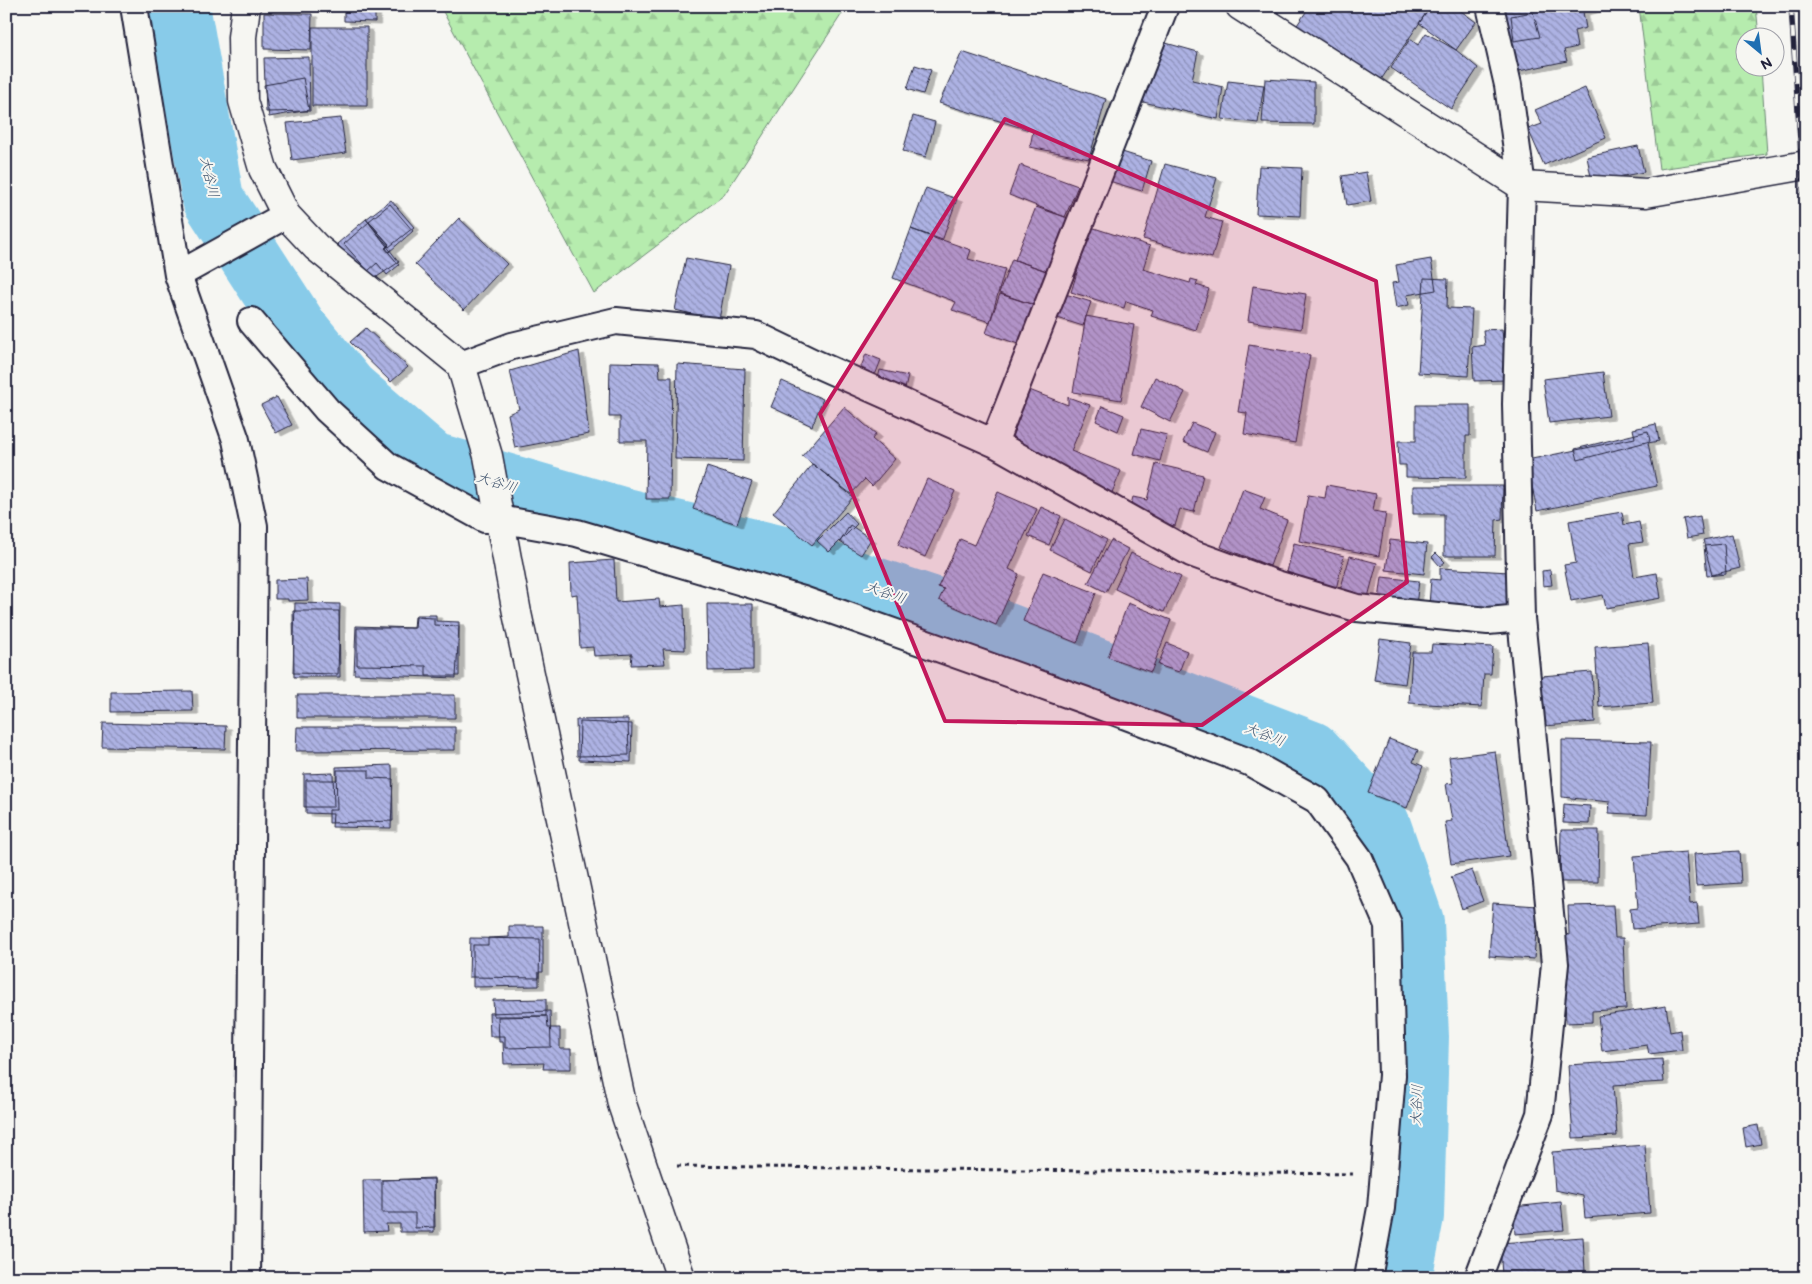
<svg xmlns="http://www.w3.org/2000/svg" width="1812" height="1284" viewBox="0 0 1812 1284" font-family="'Balsamiq Sans','Klee One',sans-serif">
	<defs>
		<pattern id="forest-firs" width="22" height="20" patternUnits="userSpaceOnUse" patternTransform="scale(1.25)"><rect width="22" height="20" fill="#b6ecae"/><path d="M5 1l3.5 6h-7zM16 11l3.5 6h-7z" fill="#9cca97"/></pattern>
		<pattern id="building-back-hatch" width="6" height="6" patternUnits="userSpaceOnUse" patternTransform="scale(1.25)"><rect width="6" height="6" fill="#adb2e3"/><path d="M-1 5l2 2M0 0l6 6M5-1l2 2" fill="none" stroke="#8c90b9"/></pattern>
		<filter id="shadow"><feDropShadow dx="5.5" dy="3" stdDeviation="0" flood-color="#0004"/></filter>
	</defs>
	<rect width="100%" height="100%" fill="#f6f6f2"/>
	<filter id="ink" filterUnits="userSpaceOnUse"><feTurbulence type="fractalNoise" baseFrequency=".02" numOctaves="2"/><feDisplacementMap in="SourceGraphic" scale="10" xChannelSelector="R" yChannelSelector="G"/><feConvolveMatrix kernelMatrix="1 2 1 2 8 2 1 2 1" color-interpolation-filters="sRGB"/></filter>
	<g filter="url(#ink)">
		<path fill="url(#forest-firs)" stroke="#6c8774" d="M440 6H847L724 195 594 293Z
			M1639 6H1756L1759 37 1744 38V68H1761L1767 154 1659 169Z"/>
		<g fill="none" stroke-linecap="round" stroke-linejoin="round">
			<path stroke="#88cbe9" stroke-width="62" d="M179 6 213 199 297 329 347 390 432 463 625 519 778 556 973 621 1311 752 1380 826 1413 922 1418 1037 1413 1216 1401 1278"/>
		</g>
		<path fill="url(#building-back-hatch)" stroke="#22223b" filter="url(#shadow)" d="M344 6H375V22L344 21Z
			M1310 6H1431L1376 87 1293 31Z
			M1431 6H1454L1476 22 1456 50 1419 23Z
			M1524 6H1607L1583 12 1586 28 1574 31 1577 47 1564 50 1567 61 1514 72 1501 11Z
			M1533 12 1540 37 1514 41 1511 16Z
			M264 13 312 14 311 50 264 49Z
			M312 27H367V106H312Z
			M1426 33 1456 50 1478 68 1451 109 1391 68 1410 39 1418 45Z
			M1155 40 1198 52 1192 80 1223 87 1218 119 1143 102Z
			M962 52 1106 99 1089 159 1030 147 1033 131 939 103Z
			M309 57 310 111 266 112 264 58Z
			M915 65 931 70 923 94 907 89Z
			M303 78 309 110 269 117 264 85Z
			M1265 79 1314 82V124L1262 123Z
			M1228 81 1264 85 1258 123 1222 119Z
			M1585 88 1606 138 1544 165 1528 129 1542 124 1535 110Z
			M913 116 935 122 926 157 903 151Z
			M341 118 346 153 292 160 287 123Z
			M1638 146 1644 172 1592 182 1587 157Z
			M1119 151 1151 161 1142 191 1109 181Z
			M1165 164 1217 178 1205 217 1222 222 1212 258 1143 239Z
			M1020 165 1078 186 1065 217 1009 195Z
			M1259 166 1302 168 1300 216 1256 214Z
			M1366 172 1371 201 1347 205 1342 176Z
			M926 188 957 199 942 241 911 229Z
			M391 200 414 227 389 247 366 219Z
			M390 204 413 231 389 252 386 248 389 245 369 221Z
			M1036 207 1074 220 1052 273 1015 260Z
			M459 218 507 264 464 310 415 264Z
			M366 219 399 262 371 281 337 244Z
			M369 222 389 244 385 248 399 265 387 275 377 263 368 271 344 244Z
			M1091 227 1150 246 1143 269 1190 283 1191 279 1198 281 1196 285 1209 289 1196 330 1151 316 1153 310 1126 301 1124 308 1071 292Z
			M911 229 971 250 968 259 1005 269 990 322 952 310 956 302 893 278Z
			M686 258 729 266 719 320 675 310Z
			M1012 259 1047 271 1034 305 999 293Z
			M1431 259 1436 290 1407 295 1409 305 1396 308 1392 283 1399 282 1396 265Z
			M1424 278 1448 279 1447 308 1472 309 1468 376 1418 373Z
			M1253 286 1306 294 1301 329 1248 321Z
			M1059 292 1091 302 1083 326 1051 316Z
			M1000 294 1034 305 1021 345 986 333Z
			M1086 316 1134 325 1121 400 1073 392Z
			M366 328 408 367 391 382 350 342Z
			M1502 329 1506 380 1474 381 1472 347 1485 345 1483 330Z
			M1249 345 1310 355 1295 443 1244 434 1247 413 1238 412Z
			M579 351 589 434 515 448 508 414 519 409 510 371Z
			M866 354 881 360 872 383 857 377Z
			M610 362 659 363 660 377H672L670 499H646L647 441H620V417H609Z
			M677 364 745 369 743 461 675 459Z
			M880 370 908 376 902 402 874 396Z
			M1603 372 1609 416 1549 423 1543 379Z
			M1155 377 1185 392 1170 422 1141 407Z
			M782 381 823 399 812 426 771 407Z
			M1019 386 1068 405V397L1090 405 1071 451 1121 471 1111 495 997 441Z
			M277 397 292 425 276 433 261 405Z
			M1416 405H1470V436H1466V478L1406 477V465H1399L1398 441H1416Z
			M1102 406 1124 415 1118 431 1096 421Z
			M844 407 876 434 872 439 895 459 872 486 865 479 851 494 802 456Z
			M1192 423 1215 432 1207 452 1183 442Z
			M1656 424 1659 441 1648 443 1657 486 1537 511 1527 460 1635 438 1633 429Z
			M1141 429 1167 435 1160 461 1134 454Z
			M1648 431 1650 441 1578 460 1575 449Z
			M813 464 853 497 812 545 773 513Z
			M1156 464 1203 475 1194 512 1180 509 1175 526 1128 515 1133 497 1147 500Z
			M707 467 752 482 737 524 693 509Z
			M927 479 955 491 925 557 898 545Z
			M1327 485 1376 494 1373 511 1386 513 1379 556 1299 541 1308 495 1325 498Z
			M1413 486H1503L1502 519 1496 520 1495 556H1444V514H1413Z
			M1243 489 1265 497 1260 509 1287 520 1270 566 1221 547Z
			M998 492 1037 509 1009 569 1019 574 996 625 939 600 944 589 938 587 960 539 974 545Z
			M1041 507 1061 516 1049 545 1028 536Z
			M846 512 857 524 829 552 817 541Z
			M1622 512 1624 525 1639 522 1643 542 1629 544 1634 577 1657 573 1661 598 1606 608 1603 595 1571 601 1564 565 1576 563 1569 521Z
			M1700 516 1703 535 1687 538 1683 519Z
			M1065 519 1107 540 1092 571 1050 550Z
			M850 525 871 539 861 555 840 542Z
			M1732 534 1740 568 1712 575 1703 540Z
			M1111 540 1128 549 1106 592 1088 583Z
			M1390 540 1427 544 1424 574 1386 570Z
			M1294 543 1344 556 1336 589 1286 576Z
			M1724 544 1726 574 1707 576 1704 546Z
			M1131 553 1181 577 1164 612 1115 589Z
			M1436 553 1445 562 1440 566 1432 557Z
			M1350 556 1377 563 1367 601 1339 594Z
			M614 560 616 602 659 599 660 607 684 605 685 650 663 649 665 664 631 665 632 654 594 656 593 647 580 648 577 594 571 595 570 563Z
			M1440 568 1509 572 1507 609 1429 605 1431 579 1440 580Z
			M1550 570 1552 585 1543 586 1542 571Z
			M1043 572 1096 593 1077 643 1023 621Z
			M1382 577 1419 581 1416 605 1379 600Z
			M307 579 308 600 288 601V599H275V580Z
			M295 603 340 604 338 674 293 673Z
			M1128 603 1171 620 1151 672 1108 657Z
			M707 604H753V670L708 671Z
			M293 611H339L340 677H294Z
			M416 615H436V621L459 622V676H426V666L357 665V628H415Z
			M415 617 434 618V625L459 626 456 678 354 674 356 626 414 628Z
			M1380 639 1411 643 1405 684 1374 680Z
			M1167 643 1187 651 1179 672 1158 665Z
			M1648 643 1653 703 1599 707 1595 647Z
			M1432 644 1493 647 1491 674H1484L1482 707 1409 703 1412 652H1431Z
			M1592 672 1595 722 1544 726 1541 676Z
			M192 691 193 711 111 712V692Z
			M297 695H455V718H297Z
			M628 719 629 755 577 756 576 720Z
			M580 722 632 724 631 762 579 760Z
			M103 723 226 726 225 749 102 747Z
			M297 727H455V750L296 751Z
			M1389 739 1418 750 1413 762 1423 766 1407 808 1368 793Z
			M1562 740 1651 742 1647 815 1609 813 1610 802 1562 797Z
			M1495 751 1509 856 1451 864 1445 822 1452 821 1446 784 1453 783 1449 757Z
			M392 765 393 821 329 823V810H337L336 767Z
			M337 770H369V778L393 779 391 828 332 827 333 814 306 813V780H337Z
			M333 773 334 807H304V774Z
			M1564 804 1590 806 1589 824 1563 823Z
			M1561 830H1599L1598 882H1560Z
			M1739 851 1741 883 1696 886 1694 854Z
			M1686 852 1690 904 1697 903 1699 924 1632 929 1630 909 1638 908 1634 856Z
			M1472 870 1483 901 1462 909 1451 877Z
			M1493 903 1538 906 1534 959 1489 956Z
			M1613 905 1615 938H1623L1626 1009 1592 1011V1022L1566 1023 1562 933 1569 935 1568 906Z
			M509 926H543V972H539V986L473 987V945H488V938L509 937Z
			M470 938 540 939 539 978 469 977Z
			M546 999V1016H494L493 1000Z
			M1666 1006 1670 1032 1680 1030 1682 1050 1649 1054 1647 1045 1602 1051 1598 1016Z
			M550 1011 551 1047 505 1048V1036H490L489 1013Z
			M547 1016 548 1028H560V1049H571V1069H543L544 1063 504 1064 503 1042H499L498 1017Z
			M1662 1059 1664 1082 1613 1085 1617 1136 1573 1138 1568 1065Z
			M1758 1125 1761 1144 1746 1147 1743 1128Z
			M1645 1145 1650 1213 1585 1218 1583 1196 1555 1190 1552 1152Z
			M434 1178 435 1227 415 1228V1213H382V1180Z
			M434 1179V1232H400V1224H386L387 1231 364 1232 363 1180Z
			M1561 1202 1564 1230 1515 1234 1513 1207Z
			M1583 1237 1585 1271 1502 1277 1500 1243Z"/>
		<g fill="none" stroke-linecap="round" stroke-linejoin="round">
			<g stroke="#22223b" stroke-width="30">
				<path id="street" d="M134 6 178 275
					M251 321 327 410 388 466 485 519H499L577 533 803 600 1084 700 1249 762 1317 800 1359 858 1388 925 1392 1075 1381 1208 1368 1278
					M461 365 512 346 616 321 756 335 812 362 994 443 1191 553 1276 584 1357 608 1488 621 1521 618
					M994 443 1165 6
					M247 1278 254 526 236 440 178 275 286 215
					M1478 1278 1540 1114 1555 964 1521 618 1516 404 1522 186 1508 85 1490 6"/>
			</g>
			<g stroke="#22223b" stroke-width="31">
				<path id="secondary" d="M246 6 242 37 243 101 263 169 286 215 316 247 461 365 488 456 517 613 622 1104 681 1278
					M1240 6 1522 186 1646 193 1806 165"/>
			</g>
			<path stroke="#22223b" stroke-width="3" stroke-dasharray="4 4" stroke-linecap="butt" d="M677 1166 1353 1174"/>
			<use href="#street" stroke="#f6f6f2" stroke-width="26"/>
			<use href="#secondary" stroke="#f6f6f2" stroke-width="28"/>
			<g stroke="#22223b" stroke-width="5.5">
				<path id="rail" d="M1791 6 1806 230"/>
			</g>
			<use href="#rail" stroke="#f6f6f2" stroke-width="4" stroke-dasharray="11" stroke-linecap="butt"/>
		</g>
	</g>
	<path fill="#c2185b" fill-opacity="0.2" stroke="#c2185b" stroke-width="4" stroke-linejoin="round" d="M1005 119 1376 281 1407 582 1202 725 945 721 820 414Z"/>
	<g text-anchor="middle" stroke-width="4" stroke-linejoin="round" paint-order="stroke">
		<g font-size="14" font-style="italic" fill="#41556f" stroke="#f6f6f2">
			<text transform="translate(210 177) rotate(77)" y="5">大谷川</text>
			<text transform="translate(497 482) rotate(16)" y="5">大谷川</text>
			<text transform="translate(886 592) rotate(19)" y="5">大谷川</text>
			<text transform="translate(1265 734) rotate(21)" y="5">大谷川</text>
			<text transform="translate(1416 1105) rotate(-88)" y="5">大谷川</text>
		</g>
	</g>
	<rect width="1812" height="1284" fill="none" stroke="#f6f6f2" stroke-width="25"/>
	<rect x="12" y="12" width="1787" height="1259" fill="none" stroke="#22223b" stroke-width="2" filter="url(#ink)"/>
	<g transform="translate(1760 52) rotate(151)"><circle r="24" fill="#f6f6f2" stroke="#a1a1a9"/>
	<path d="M0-4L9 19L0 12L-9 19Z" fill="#1f6fb2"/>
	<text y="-8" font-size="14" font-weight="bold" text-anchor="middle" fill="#22223b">N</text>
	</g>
</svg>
